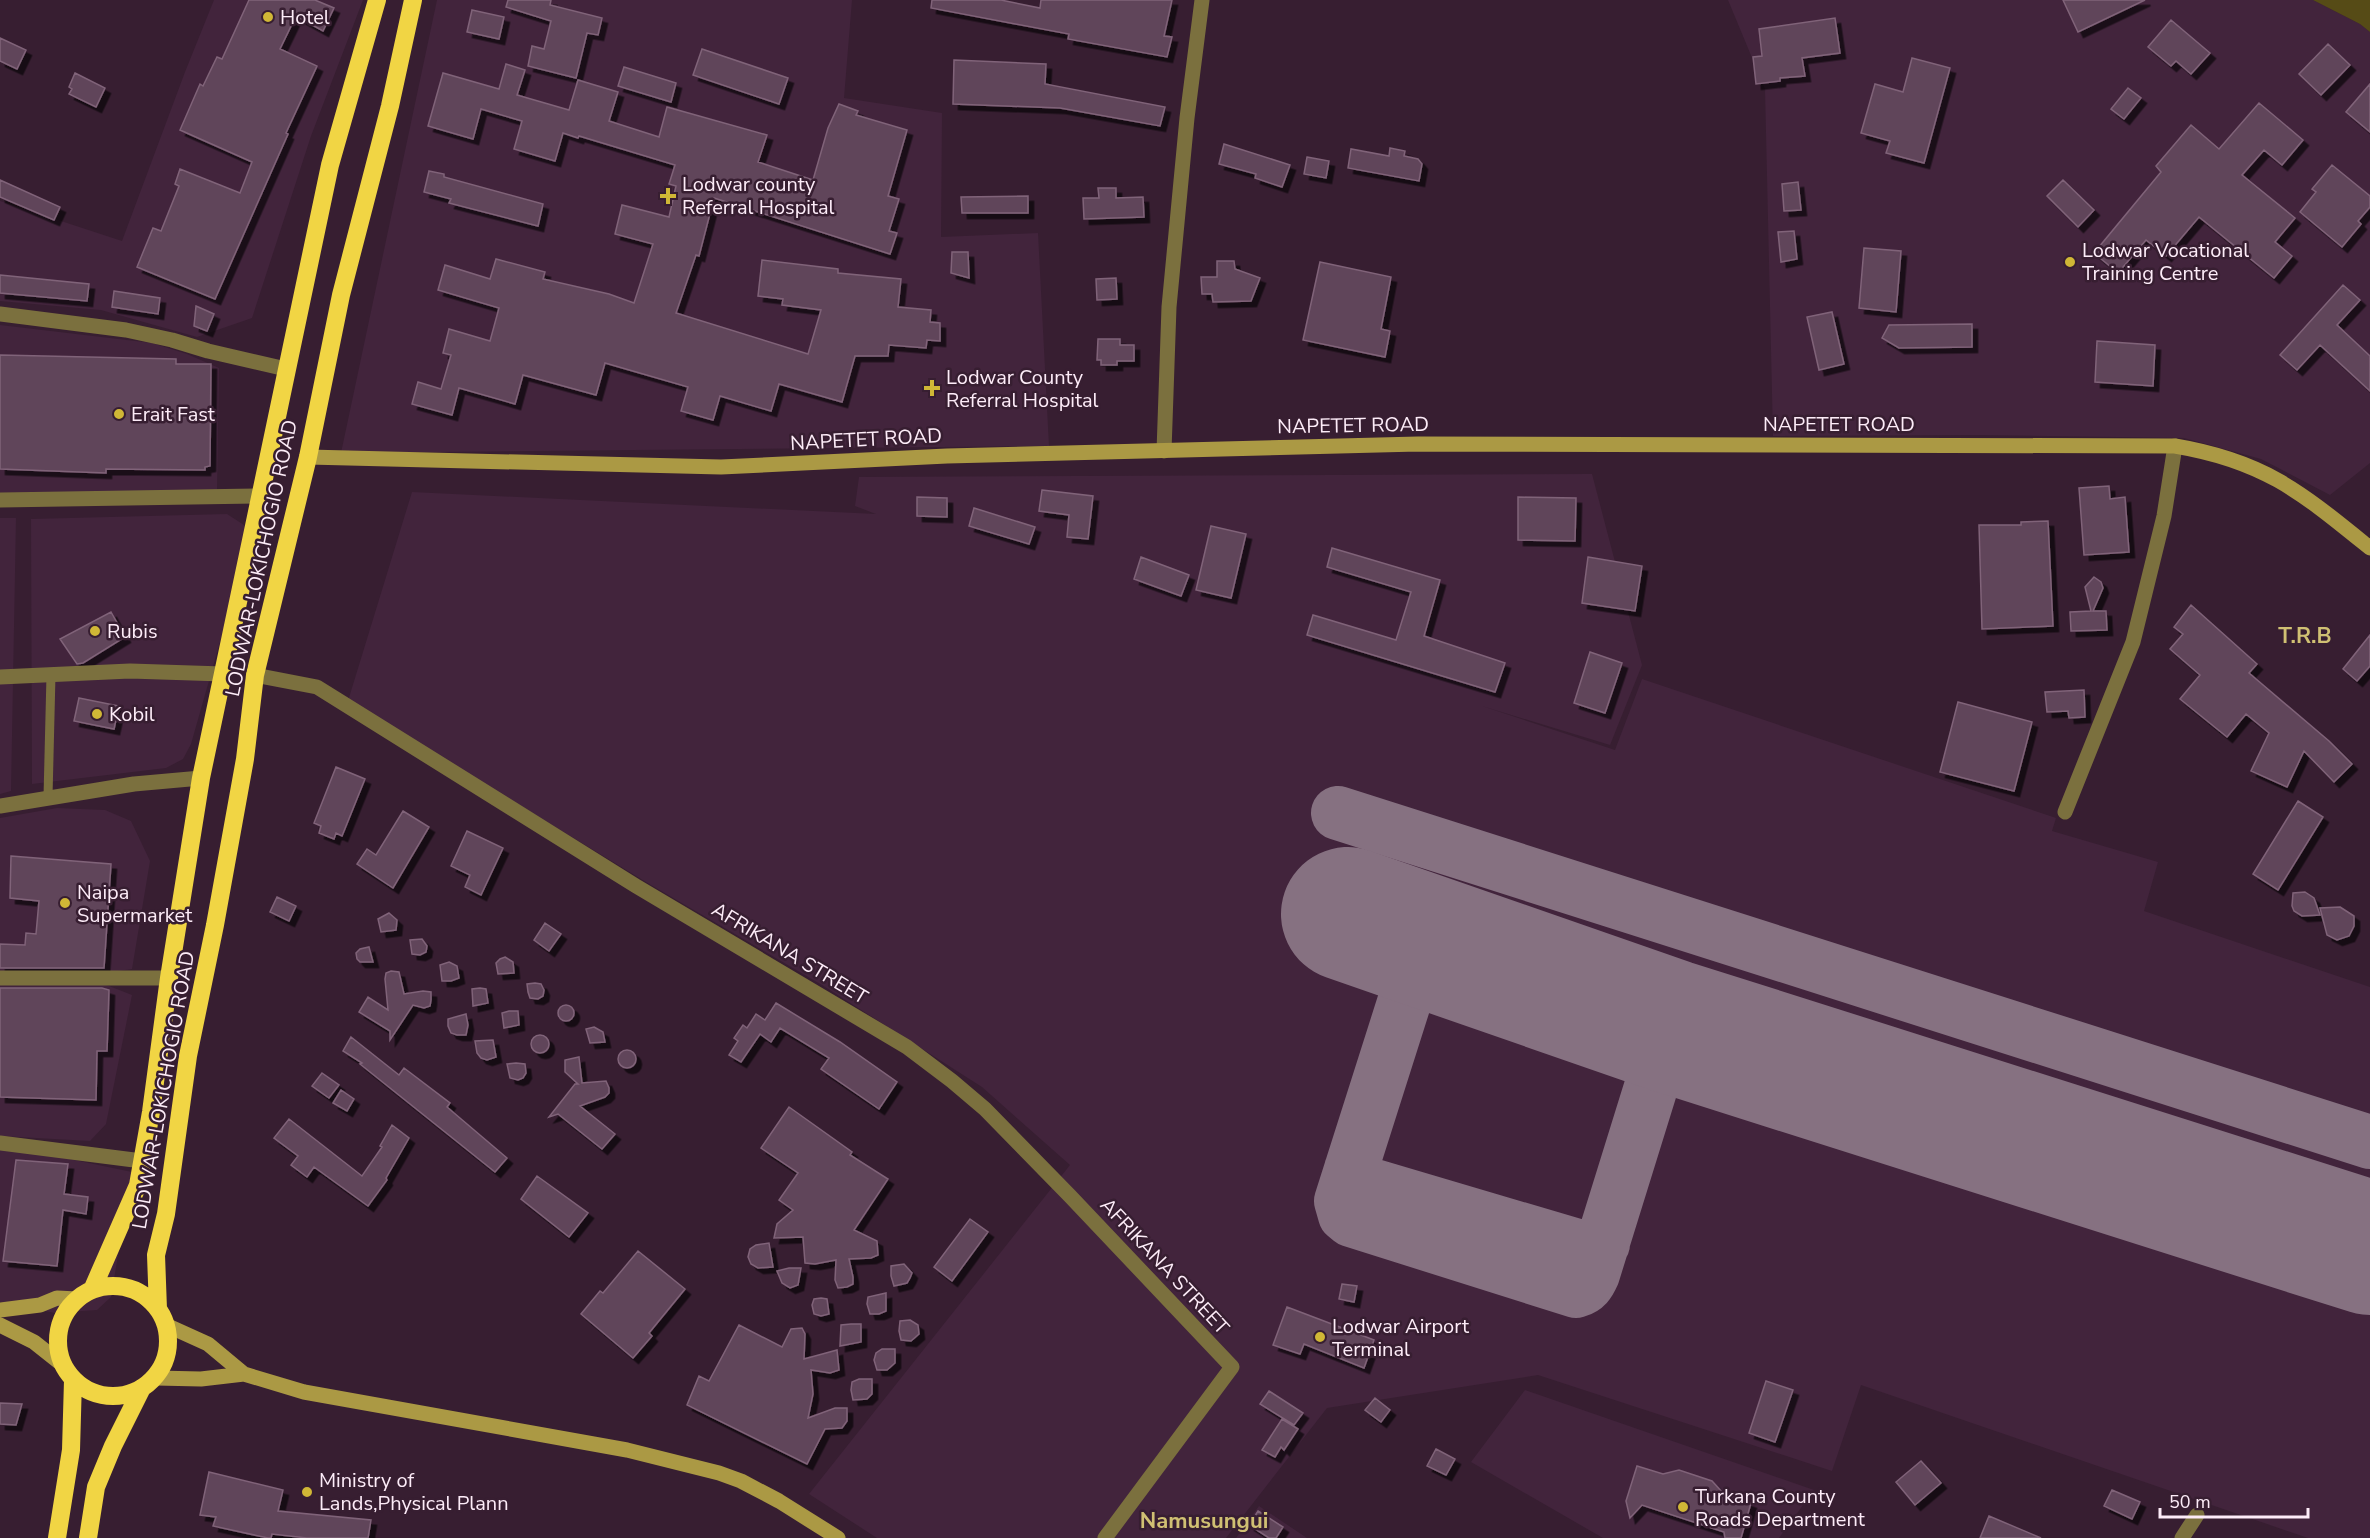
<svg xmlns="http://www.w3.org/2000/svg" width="2370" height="1538" viewBox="0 0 2370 1538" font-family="'Nunito Sans',sans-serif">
	<defs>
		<filter id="shadow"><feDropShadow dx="5.5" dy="5.5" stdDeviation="0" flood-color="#0009"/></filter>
	</defs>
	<rect width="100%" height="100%" fill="#371e31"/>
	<path fill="#42243c" d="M214 0H363L311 136 252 318 197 337 101 310 0 301V201L122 241 185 72Z
		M437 0H852L844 98 942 113 941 237 1038 233 1049 446 341 453Z
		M1728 0H2313L2360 24 2370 32V463L2330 495 2261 459 2184 438 1977 435 1773 436 1765 89Z
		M0 325 152 343 187 354 219 368 217 491 0 493Z
		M1592 474 1642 665 1610 745 1482 706 1615 750 1642 679 2056 818 2052 831 2158 862 2144 911 2370 987V1538H2308L1861 1385 1832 1471 1538 1375 1327 1408 1226 1538H877L809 1494 1070 1165 982 1087 822 985 651 885 348 701 412 492 876 514 855 506 859 477Z
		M227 514 244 525 249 540 191 744 183 759 166 768 32 784 31 519Z
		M0 518H16L11 791 0 794Z
		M57 808 105 810 131 821 150 861 132 969 105 973H0V818Z
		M0 983 104 984 132 995 106 1124 90 1141 0 1136Z
		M0 1150 55 1156 132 1172 111 1297 97 1310 55 1313 0 1302Z
		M1525 1390 1814 1490 1779 1538H1603L1471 1462Z
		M1259 1506 1307 1538H1236Z"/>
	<path fill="#564b16" d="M2313 0H2370V32L2360 24Z"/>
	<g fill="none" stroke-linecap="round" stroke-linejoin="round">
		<path stroke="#867181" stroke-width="54" d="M1338 813 2370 1142
			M1424 940 1341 1201 1345 1215 1351 1220 1576 1291C1586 1288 1589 1283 1593 1274L1670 1026
			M1351 1169 1359 1180 1364 1183 1584 1248 1603 1244"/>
		<path stroke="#867181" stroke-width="134" d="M1348 914 1670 1026 2370 1248"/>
	</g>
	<path fill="#60455a" stroke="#806379" stroke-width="1.5" filter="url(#shadow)" d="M249 0H315L334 8 323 31 296 16 280 49 317 66 286 133 288 134 215 299 137 267 153 228 161 231 179 186 175 184 180 169 240 193 252 162 180 130 200 84 203 86 217 57 222 59Z
		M508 0H551L550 5 602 18 598 35 587 33 576 78 528 66 532 46 544 49 551 21 506 7Z
		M932 0H1001L1040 8 1041 0H1172L1164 36 1172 37 1167 57 1068 39 1069 34 931 8Z
		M2063 0H2145L2078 32Z
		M472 10 504 17 499 39 467 32Z
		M1835 18 1840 53 1802 58 1805 76 1780 78V81L1756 84 1753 57 1762 56 1759 29Z
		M2171 20 2210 53 2191 74 2176 61 2171 66 2148 47Z
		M0 38 26 50 17 69 0 61Z
		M2328 44 2350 65 2321 95 2299 74Z
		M702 49 788 78 779 104 693 75Z
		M1912 58 1950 68 1924 163 1886 153 1890 141 1861 133 1875 84 1903 92Z
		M954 60 1046 64 1045 84 1165 107 1160 126 1060 108 953 104Z
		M506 64 525 70 517 95 569 110 578 80 618 92 609 121 659 137 667 107 767 135 758 162 813 180 828 128 839 104 858 111 856 115 907 130 888 196 899 199 889 231 897 233 890 254 714 198 699 256 696 255 676 313 808 354 821 310 782 305 783 299 758 296 762 260 838 269V273L901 279 898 307 931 310 930 322 940 323V341L927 340 926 348 889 345 888 356H855L842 402 779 384 771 411 720 396 713 420 681 411 688 387 605 363 596 395 523 375 515 404 459 388 452 415 412 404 418 382 441 389 451 355 443 353 449 329 490 341 499 308 438 290 445 265 490 279 496 259 545 272 543 279 609 294 634 303 653 244 615 234 622 205 669 217 676 186 669 184 675 165 579 136 578 138 563 133 555 161 514 149 522 121 481 109 473 139 428 126 443 73 499 89Z
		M624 67 676 83 671 102 618 86Z
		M75 73 105 88 96 107 69 94 72 89 69 87Z
		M2370 84V132L2346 112Z
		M2128 88 2141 98 2124 119 2111 109Z
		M2259 103 2303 140 2282 165 2264 150 2242 175 2295 218 2275 242 2292 256 2274 278 2199 217 2166 256 2146 240 2118 273 2094 253 2161 172 2156 166 2191 125 2219 149Z
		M1224 144 1290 165 1282 187 1255 178 1256 174 1219 164Z
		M1390 148 1405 151 1404 156 1418 159 1422 164 1419 181 1348 168 1351 149 1389 156Z
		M1307 157 1329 161 1326 178 1304 174Z
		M2332 165 2370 196V207L2358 221 2361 224 2342 247 2300 212 2316 192 2312 189Z
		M429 171 444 174V177L543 204 538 226 449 203 451 199 424 192Z
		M0 180 60 207 54 220 0 197Z
		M2063 180 2094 210 2078 227 2047 196Z
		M1798 182 1801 210 1784 211 1782 184Z
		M1098 188H1116V198L1143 197 1144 217 1084 219 1083 198H1099Z
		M1028 196V213H962L961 197Z
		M1794 231 1797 259 1781 262 1778 232Z
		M1864 248 1901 251 1896 312 1859 308Z
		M952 252H968L969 278 951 273Z
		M1217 261H1234L1235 269 1260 278 1251 301 1213 302 1212 294H1202L1201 277H1217Z
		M1320 262 1391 277 1381 329 1390 331 1385 357 1303 340Z
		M0 275 89 284 87 301 0 293Z
		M1116 278 1117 299 1097 300 1096 279Z
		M2343 285 2360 300 2337 325 2370 356V391L2320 345 2297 370 2280 355Z
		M114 291 160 298 158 314 112 307Z
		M196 306 214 314 207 331 194 326Z
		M1832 312 1844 364 1819 370 1807 317Z
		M1972 324V347L1899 348 1882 338 1889 325Z
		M1098 339H1120V345H1134V361H1117V365H1101V360H1097Z
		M2097 341 2155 345 2153 386 2095 382Z
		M0 355 176 359V364H211L210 466 205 467V470L106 469V473L0 469Z
		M2109 486 2110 499 2125 497 2129 552 2084 555 2079 488Z
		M1042 490 1093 496 1088 539 1067 537 1069 515 1039 511Z
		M917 497 947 498V517L917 516Z
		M1518 497 1576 498 1575 541 1518 540Z
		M974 508 1035 527 1029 544 969 526Z
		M2048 521 2053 626 1982 629 1979 525H2021V522Z
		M1211 526 1246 534 1231 598 1196 590Z
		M1332 548 1440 580 1424 636 1505 663 1495 692 1307 635 1313 615 1396 640 1411 592 1327 567Z
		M1141 557 1189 575 1181 596 1134 579Z
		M1588 557 1642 566 1635 611 1582 603Z
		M2094 577 2101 582 2103 588 2093 611H2106L2107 630 2071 631 2070 612 2091 611 2085 587Z
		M2191 605 2257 664 2249 673 2329 741 2352 764 2334 782 2304 751 2287 787 2251 771 2269 733 2246 714 2227 737 2180 699 2200 675 2170 649 2183 634 2174 627Z
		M111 612 125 637 83 663 77 664 60 639Z
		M2370 635V666L2357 681 2343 669Z
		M1590 652 1622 663 1605 713 1574 703Z
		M2084 690 2085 717 2069 718 2068 711 2047 712 2045 692Z
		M79 698 119 706 114 729 74 721Z
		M1958 702 2032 722 2014 791 1940 772Z
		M336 767 365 779 342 836 336 833 334 839 319 833 321 826 314 823Z
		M2298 801 2323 817 2278 890 2253 874Z
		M403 811 429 827 393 888 357 864 367 849 376 855Z
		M467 831 503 848 481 895 465 887 470 875 451 866Z
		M11 856 111 864 104 968H0V944L25 945 26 933 36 934 39 901 10 898Z
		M2305 892 2314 898 2320 915 2302 916 2294 911 2292 906 2293 893Z
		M277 897 296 906 289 921 270 912Z
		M2340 907 2354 916V926L2349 936 2337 940 2327 935 2320 908Z
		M389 913 397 920 396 930 381 932 378 919Z
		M545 923 561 934 549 951 534 940Z
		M422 939 427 946 426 952 420 955 412 954 410 940Z
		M369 947 373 962H360L357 959 356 953 360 949Z
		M505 957 513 962 514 973 498 974 496 963 500 959Z
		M449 962 457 966 459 978 451 981H442L440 965Z
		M391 971 399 972 404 994 423 991 431 992V1000L430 1006 424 1008 413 1005 390 1040V1031L359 1012 368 997 388 1010 385 979 386 973Z
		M535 983 541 984 544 990 543 996 538 999 530 998 528 992 527 984Z
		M0 988H102L109 990 107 1051H97L96 1100 0 1097Z
		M480 988 486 989 488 1003 473 1006 472 989Z
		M776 1003 840 1042 897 1082 879 1109 821 1069 829 1058 780 1028 771 1042 760 1034 741 1062 729 1055 738 1041 734 1038 743 1025 747 1028 756 1014 765 1020Z
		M558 1013a8 8 0 1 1 16 0a8 8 0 1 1-16 0Z
		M509 1011H518L519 1025 504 1028 502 1013Z
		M466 1014 468 1025 466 1035H457L451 1033 448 1026V1019Z
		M594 1027 603 1032 605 1042 590 1043 586 1029Z
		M531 1044a9 9 0 1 1 18 0a9 9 0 1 1-18 0Z
		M351 1037 399 1075 404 1068 450 1103 447 1107 507 1158 495 1172 360 1064 362 1063 343 1051Z
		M493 1040 496 1057 487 1060 481 1058 477 1053 475 1041Z
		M618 1059a9 9 0 1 1 18 0a9 9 0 1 1-18 0Z
		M579 1057 582 1083 606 1081 609 1088V1093L605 1097 580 1106 615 1134 602 1149 558 1114 549 1117 575 1084H578L565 1072V1060Z
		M516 1063 525 1064 526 1073 523 1078 518 1080 510 1078 507 1064Z
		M322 1073 339 1085 329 1098 312 1086Z
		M341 1090 354 1099 347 1111 333 1103Z
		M789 1107 852 1152 850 1155 888 1179 854 1230 877 1241 878 1255 871 1258 849 1259 853 1277V1284L847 1287 838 1288 835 1280 836 1260 815 1264 805 1263 803 1237 774 1238 777 1224 793 1210 779 1200 798 1173 761 1148Z
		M289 1119 362 1176 382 1147 380 1146 392 1125 409 1138 386 1178 387 1180 368 1206 314 1167 307 1177 291 1165 298 1156 274 1138Z
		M16 1160 68 1164 64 1194 88 1197 86 1214 63 1210 57 1266 3 1261Z
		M537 1176 588 1213 569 1237 521 1199Z
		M970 1219 988 1232 952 1281 934 1267Z
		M769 1243 773 1267 758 1268 751 1264 748 1257 750 1249 756 1245Z
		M638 1251 685 1289 649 1333 652 1336 633 1358 581 1314 600 1291 603 1293Z
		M904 1264 912 1273 910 1278 907 1283 894 1286 891 1276V1266Z
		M789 1268H801L798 1285 790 1288 782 1283 777 1271Z
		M1342 1284 1357 1286 1354 1302 1339 1299Z
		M886 1293V1311L879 1314H870L867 1304 868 1297Z
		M821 1298 827 1299 829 1314 821 1316 814 1314 812 1305 814 1299Z
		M1287 1307 1374 1340 1364 1368 1304 1344 1300 1354 1273 1345Z
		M910 1320 918 1325 919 1334 911 1341 901 1340 899 1331 900 1321Z
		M851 1324H861V1342L840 1346 841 1325Z
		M739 1325 782 1347 791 1329 802 1328 805 1334 804 1359 837 1350 839 1370 830 1373 811 1370 813 1394 808 1418 835 1408H847V1421L842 1428 825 1429 807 1464 687 1405 699 1376 709 1381Z
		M882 1349H895V1363L887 1370H877L874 1360 876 1353Z
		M859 1379H872V1394L867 1399 853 1400 851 1390 852 1382Z
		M1766 1381 1793 1390 1775 1442 1749 1433Z
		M1269 1391 1303 1413 1294 1425 1260 1404Z
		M1375 1398 1390 1410 1381 1422 1365 1410Z
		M0 1403 22 1404 16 1425 0 1424Z
		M1282 1419 1298 1429 1284 1450 1281 1447 1275 1457 1262 1450Z
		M1436 1449 1455 1459 1446 1475 1427 1466Z
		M1921 1461 1941 1483 1915 1505 1896 1482Z
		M1637 1466 1663 1474 1679 1470 1712 1481 1723 1493 1751 1503 1741 1538H1725L1724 1532 1642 1505 1630 1518 1626 1501Z
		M209 1472 283 1490 278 1511 371 1520 368 1538H307L272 1534 271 1538H268L213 1526 216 1517 200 1515Z
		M2112 1490 2140 1502 2132 1519 2104 1506Z
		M1258 1511 1283 1527 1276 1538H1269L1249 1525Z
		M1989 1516 2041 1538H1980Z"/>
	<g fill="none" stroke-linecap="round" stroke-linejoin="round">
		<path stroke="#7b703e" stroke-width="9" d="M48 797 51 675"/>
		<path stroke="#7b703e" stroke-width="15" d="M0 314 126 330 172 340 208 351 286 369
			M1164 451 1169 307 1187 118 1202 0
			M0 500 260 496
			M255 675 317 687 636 886 907 1047 952 1081 985 1109 1070 1196 1232 1367 1105 1538
			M0 677 130 671 223 674
			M0 806 134 784 201 778
			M2065 812 2133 642 2164 516 2175 446
			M0 978H169
			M0 1143 142 1161
			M2182 1538 2197 1515"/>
		<path stroke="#ab9944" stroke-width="15" d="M308 457 721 467 947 456 1418 444 2175 446C2265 461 2302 493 2370 548
			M0 1310 40 1305 57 1298 77 1299
			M0 1325 34 1342 63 1365
			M166 1325 208 1344 244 1374 304 1392 627 1450 719 1473 741 1481 779 1501 838 1538
			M156 1378 201 1379 244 1374"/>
		<path stroke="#f1d544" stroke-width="18" d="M58 1341a55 55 0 1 1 110 0a55 55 0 1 1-110 0Z
			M92 1290 138 1185 151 1112 169 978 201 778 330 165 377 0
			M158 1309 156 1255 166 1214 188 1056 215 925 245 759 255 675 308 457 341 295 390 106 413 0
			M57 1538 71 1450 73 1380
			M88 1538 96 1487 113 1446 141 1390"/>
	</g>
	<g fill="#d0b736" stroke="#371e31" stroke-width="2">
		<circle cx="268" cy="17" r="6"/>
		<path d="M665 187h6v6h6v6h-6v6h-6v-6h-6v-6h6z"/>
		<circle cx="2070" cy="262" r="6"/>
		<path d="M929 379h6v6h6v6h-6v6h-6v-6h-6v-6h6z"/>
		<circle cx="119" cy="414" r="6"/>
		<circle cx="95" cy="631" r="6"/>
		<circle cx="97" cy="714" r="6"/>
		<circle cx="65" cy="903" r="6"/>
		<circle cx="1320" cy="1337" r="6"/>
		<circle cx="307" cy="1492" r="6"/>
		<circle cx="1683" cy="1507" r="6"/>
	</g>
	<g text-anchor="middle" stroke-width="5" stroke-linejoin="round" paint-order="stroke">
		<g font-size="20" fill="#fdecf8" stroke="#371e31" text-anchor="start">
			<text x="280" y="24">Hotel</text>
			<text x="682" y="191">Lodwar county<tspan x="682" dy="23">Referral Hospital</tspan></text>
			<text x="2082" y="257">Lodwar Vocational<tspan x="2082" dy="23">Training Centre</tspan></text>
			<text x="946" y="384">Lodwar County<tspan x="946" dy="23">Referral Hospital</tspan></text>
			<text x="131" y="421">Erait Fast</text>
			<text x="107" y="638">Rubis</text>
			<text x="109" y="721">Kobil</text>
			<text x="77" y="899">Naipa<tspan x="77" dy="23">Supermarket</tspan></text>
			<text x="1332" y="1333">Lodwar Airport<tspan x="1332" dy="23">Terminal</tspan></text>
			<text x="319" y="1487">Ministry of<tspan x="319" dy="23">Lands,Physical Plann</tspan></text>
			<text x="1695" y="1503">Turkana County<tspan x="1695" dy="23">Roads Department</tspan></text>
		</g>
		<g font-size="20" fill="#fdecf8" stroke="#371e31">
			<text x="1839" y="431">NAPETET ROAD</text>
			<text transform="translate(1353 425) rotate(-1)" y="7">NAPETET ROAD</text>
			<text transform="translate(866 439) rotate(-3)" y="7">NAPETET ROAD</text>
			<text transform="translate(261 558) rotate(-78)" y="7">LODWAR-LOKICHOGIO ROAD</text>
			<text transform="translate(790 953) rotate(31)" y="7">AFRIKANA STREET</text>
			<text transform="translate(163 1090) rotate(-80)" y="7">LODWAR-LOKICHOGIO ROAD</text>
			<text transform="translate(1165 1266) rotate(47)" y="7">AFRIKANA STREET</text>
		</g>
		<g font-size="22" font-weight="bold" fill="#d0c073" stroke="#371e31">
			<text x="2305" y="643">T.R.B</text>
			<text x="1204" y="1528">Namusungui</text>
		</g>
	</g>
	<path d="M2160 1508v9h148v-9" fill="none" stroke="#fdecf8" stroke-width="3"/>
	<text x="2169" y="1508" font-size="18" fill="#fdecf8" stroke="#371e31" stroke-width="4.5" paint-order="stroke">50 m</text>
</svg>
